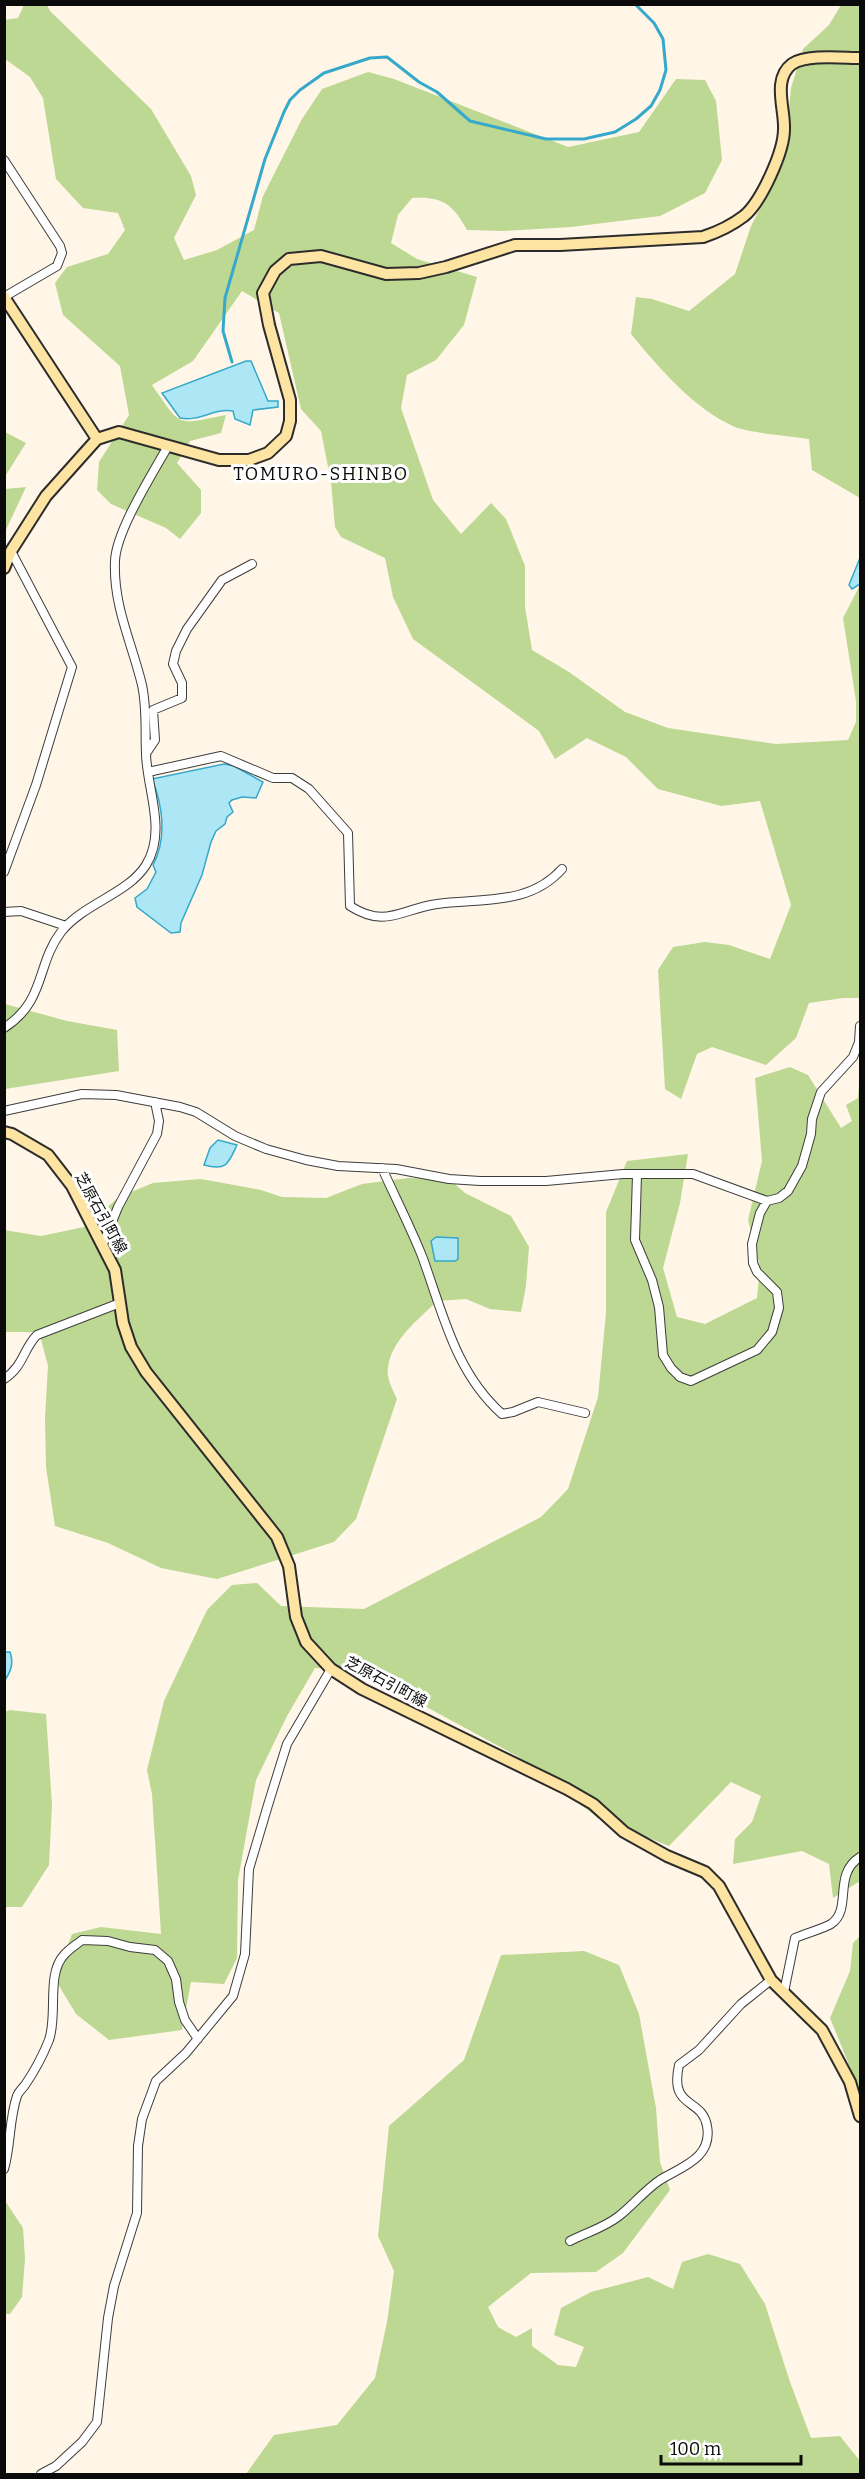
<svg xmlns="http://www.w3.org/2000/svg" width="865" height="2479" viewBox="0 0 865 2479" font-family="Bitter,'Noto Sans JP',serif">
	<rect width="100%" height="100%" fill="#fff6e7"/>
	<path fill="#bdd892" d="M24 5H47L50 11 151 109 191 176 196 195 174 238 184 260 217 250 254 230 263 196 302 119 322 89 368 72 394 79 568 147 639 132 676 79 705 80 716 101 722 160 705 193 660 216 571 227 503 231 467 230C453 204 442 196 412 198L398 215 391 243 417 259 477 277 464 325 436 360 407 375 401 408 433 500 461 534 491 503 506 519 525 566V607L532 650 569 672 625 712 668 728 776 744 848 740 856 722V701L843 618 860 585V998H843L809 1003 796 1038 766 1065 712 1047 697 1054 681 1099 665 1089 658 970 673 947 705 942 729 945 770 959 791 905 760 801 721 806 658 789 626 757 587 738 555 759 539 731 413 639 393 597 385 558 341 537 335 527 331 482 321 431 301 409 279 313 242 291 193 361 152 385C182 428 175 425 226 415L221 433 190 441 177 463 201 490V513L180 539 166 528 111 504 97 490 99 462 129 415 120 366 63 315 55 283 67 267 108 254 125 230 118 213 83 208 56 179 43 98 30 77 5 59 4 20 18 18Z
		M841 5H860V498L812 470 809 439C791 436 750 433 735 427 694 409 659 368 631 334L636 297 652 299 689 311 735 274 751 226 784 162 791 88 803 49 829 25Z
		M5 432 26 443 6 475 4 474Z
		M26 487 5 532V489Z
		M5 1004 67 1021 117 1030 119 1071 5 1089Z
		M790 1067 808 1075 841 1128 852 1121 846 1105 858 1098 860 1069V1881L833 1898 829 1864 802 1851 733 1864 735 1839 752 1822 761 1796 731 1782 669 1846 598 1818 517 1756 358 1670 315 1668 287 1716 256 1780 238 1880 237 1958 224 1984 191 1982 182 2030 109 2040 76 2014 55 1979 72 1934 101 1927 161 1934 152 1794 147 1770 164 1701 207 1610 232 1585 257 1583 281 1606 364 1609 541 1517 568 1489 598 1397 606 1313V1212L627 1161 688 1154 680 1203 663 1268 677 1317 705 1324 757 1298 760 1267 748 1220 762 1161 755 1078Z
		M408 1178 449 1179 465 1193 511 1216 529 1247 526 1286 521 1312 490 1309 466 1299 437 1301C419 1319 391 1340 388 1368 386 1378 393 1390 397 1399L356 1519 334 1542 217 1579 161 1568 108 1543 55 1526 46 1467 45 1417 48 1366 39 1332H5L4 1230 41 1236 84 1227 119 1197 153 1183 201 1179 261 1190 282 1197 326 1198 362 1184Z
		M10 1710 46 1714 52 1805 49 1865 22 1907H5L4 1712Z
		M860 1936V2092L830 2018 850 1971 853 1943Z
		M584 1951 619 1965 639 2014 656 2108 660 2162 670 2190 623 2253 596 2272 531 2273 488 2307 498 2327 516 2337 532 2328V2346L558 2365 576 2367 584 2347 554 2335 561 2308 591 2292 648 2277 673 2289 682 2262 708 2254 740 2264 765 2304 790 2382 811 2438 840 2436 860 2461V2474H246L274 2435 337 2425 375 2378 387 2322 394 2271 378 2236 389 2126 464 2060 501 1955Z
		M4 2199 23 2228 25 2259 22 2297 10 2314H4Z"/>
	<path fill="#ade6f5" stroke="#36a8cb" stroke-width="1.5" d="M246 361H251L268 401H278V407L253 410 250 425 235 419 233 411C213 408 200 422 180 418L162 393Z
		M860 558V584L852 589 849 585Z
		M224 764 234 766 263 782 256 798 242 797 232 800 229 803 233 812 227 817 225 824 216 831 211 842 202 875 181 923 180 932 171 933 137 907 135 898 147 889 156 872 153 865C167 839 163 806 152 779Z
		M218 1140 237 1145C228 1164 227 1171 204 1165L210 1148Z
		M436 1237 458 1238V1259L455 1261H435L431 1241Z
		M5 1652H10C14 1663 11 1671 5 1680Z"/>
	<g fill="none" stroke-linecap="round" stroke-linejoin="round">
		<path stroke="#36a8cb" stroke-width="3" d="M232 362 223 331 225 298 265 159 284 112 290 100 300 90 324 73 370 58 387 57 419 82 437 92 470 121 546 139H584L615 132 636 119 651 106 660 90 666 70 663 39 654 23 635 4"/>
		<g stroke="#3d3d3d" stroke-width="10">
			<path id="street" d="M4 160 60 246 62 253 57 266 4 297
				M147 752 155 740 153 710 182 698V683L173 664 176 651 187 629 222 580 252 564
				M148 772 221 756 273 778H292L309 789 348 833 350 906C386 929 401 909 437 904 481 898 529 906 562 869
				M4 872 36 785 72 667 11 551
				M4 912 21 911 66 926
				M4 1028C46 1001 36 965 61 932 84 903 128 894 146 865 167 831 147 790 146 754 145 731 147 708 142 685 132 643 113 606 115 561 116 531 153 473 168 446
				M4 1111 82 1094 116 1095 180 1107 196 1112 235 1136 266 1149 306 1160 338 1166 396 1169 449 1179 480 1181H546L623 1174H693L767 1201 779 1198 788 1191 802 1166 811 1134 812 1119 821 1092 853 1057 859 1042 860 1026
				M382 1168C395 1197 410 1226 422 1256 443 1313 455 1372 502 1414L513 1412 538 1402 585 1413
				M637 1175 635 1240 652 1280 659 1307 663 1355 671 1368 680 1377 691 1381 757 1350 772 1332 779 1308 777 1292 757 1272 753 1263 752 1244 760 1213 767 1201
				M103 1244 118 1207 157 1134 159 1121 155 1102
				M4 1379C24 1366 23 1349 37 1335L120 1303
				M784 1992 795 1938C804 1934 825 1928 831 1924 853 1909 832 1875 860 1857
				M4 2169C11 2145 9 2119 17 2096 19 2091 22 2089 25 2085 34 2072 43 2055 49 2040 58 2015 46 1974 64 1955 69 1949 76 1945 82 1940L108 1941 130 1947 155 1950 168 1961 176 1979 179 2002 185 2020 198 2039
				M570 2241C587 2232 604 2228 619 2216 633 2205 645 2190 660 2180 681 2167 713 2158 707 2126 702 2097 669 2110 679 2065L699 2050 741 2004 771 1980
				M41 2474 56 2466 82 2442 97 2422 108 2318 114 2286 137 2213 138 2146 142 2119 156 2081 186 2053 233 1996 245 1954 249 1869 268 1805 287 1744 331 1669"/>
		</g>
		<g stroke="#2c2c2c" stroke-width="14">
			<path id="secondary" d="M4 297 97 439
				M4 568 11 551 46 496 97 439 119 432 219 460H249L268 453 286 436 290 421V400L269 325 263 293 275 271 289 259 321 256 386 274 419 273 446 267 515 245H560L703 237C718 232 731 226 744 216 761 202 784 152 784 129 785 109 772 79 792 64 807 54 843 58 860 58
				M4 1132 12 1134 48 1155 72 1186 115 1270 123 1323 131 1347 146 1372 277 1537 289 1566 296 1617 306 1642 331 1669 362 1689 567 1789 593 1804 624 1832 667 1856 705 1872 719 1886 771 1980 822 2030 850 2082 860 2116"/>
		</g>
		<use href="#street" stroke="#fff" stroke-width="8"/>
		<use href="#secondary" stroke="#fee4a3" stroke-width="10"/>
	</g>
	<g text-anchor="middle" stroke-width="6" stroke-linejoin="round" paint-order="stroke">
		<g font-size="15" fill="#0a0a0a" stroke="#fff">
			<text transform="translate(101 1213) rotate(61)" y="5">芝原石引町線</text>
			<text transform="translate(386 1682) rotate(28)" y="5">芝原石引町線</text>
		</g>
		<g font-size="18" letter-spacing="1.5" fill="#0a0a0a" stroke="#fff">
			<text x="321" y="480">TOMURO-SHINBO</text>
		</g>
	</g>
	<rect width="865" height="2479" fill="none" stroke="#0a0a0a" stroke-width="12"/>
	<path d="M661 2455v9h140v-9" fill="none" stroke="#0a0a0a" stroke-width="3"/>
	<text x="670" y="2455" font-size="18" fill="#0a0a0a" stroke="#ffffff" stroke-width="4.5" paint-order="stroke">100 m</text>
</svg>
